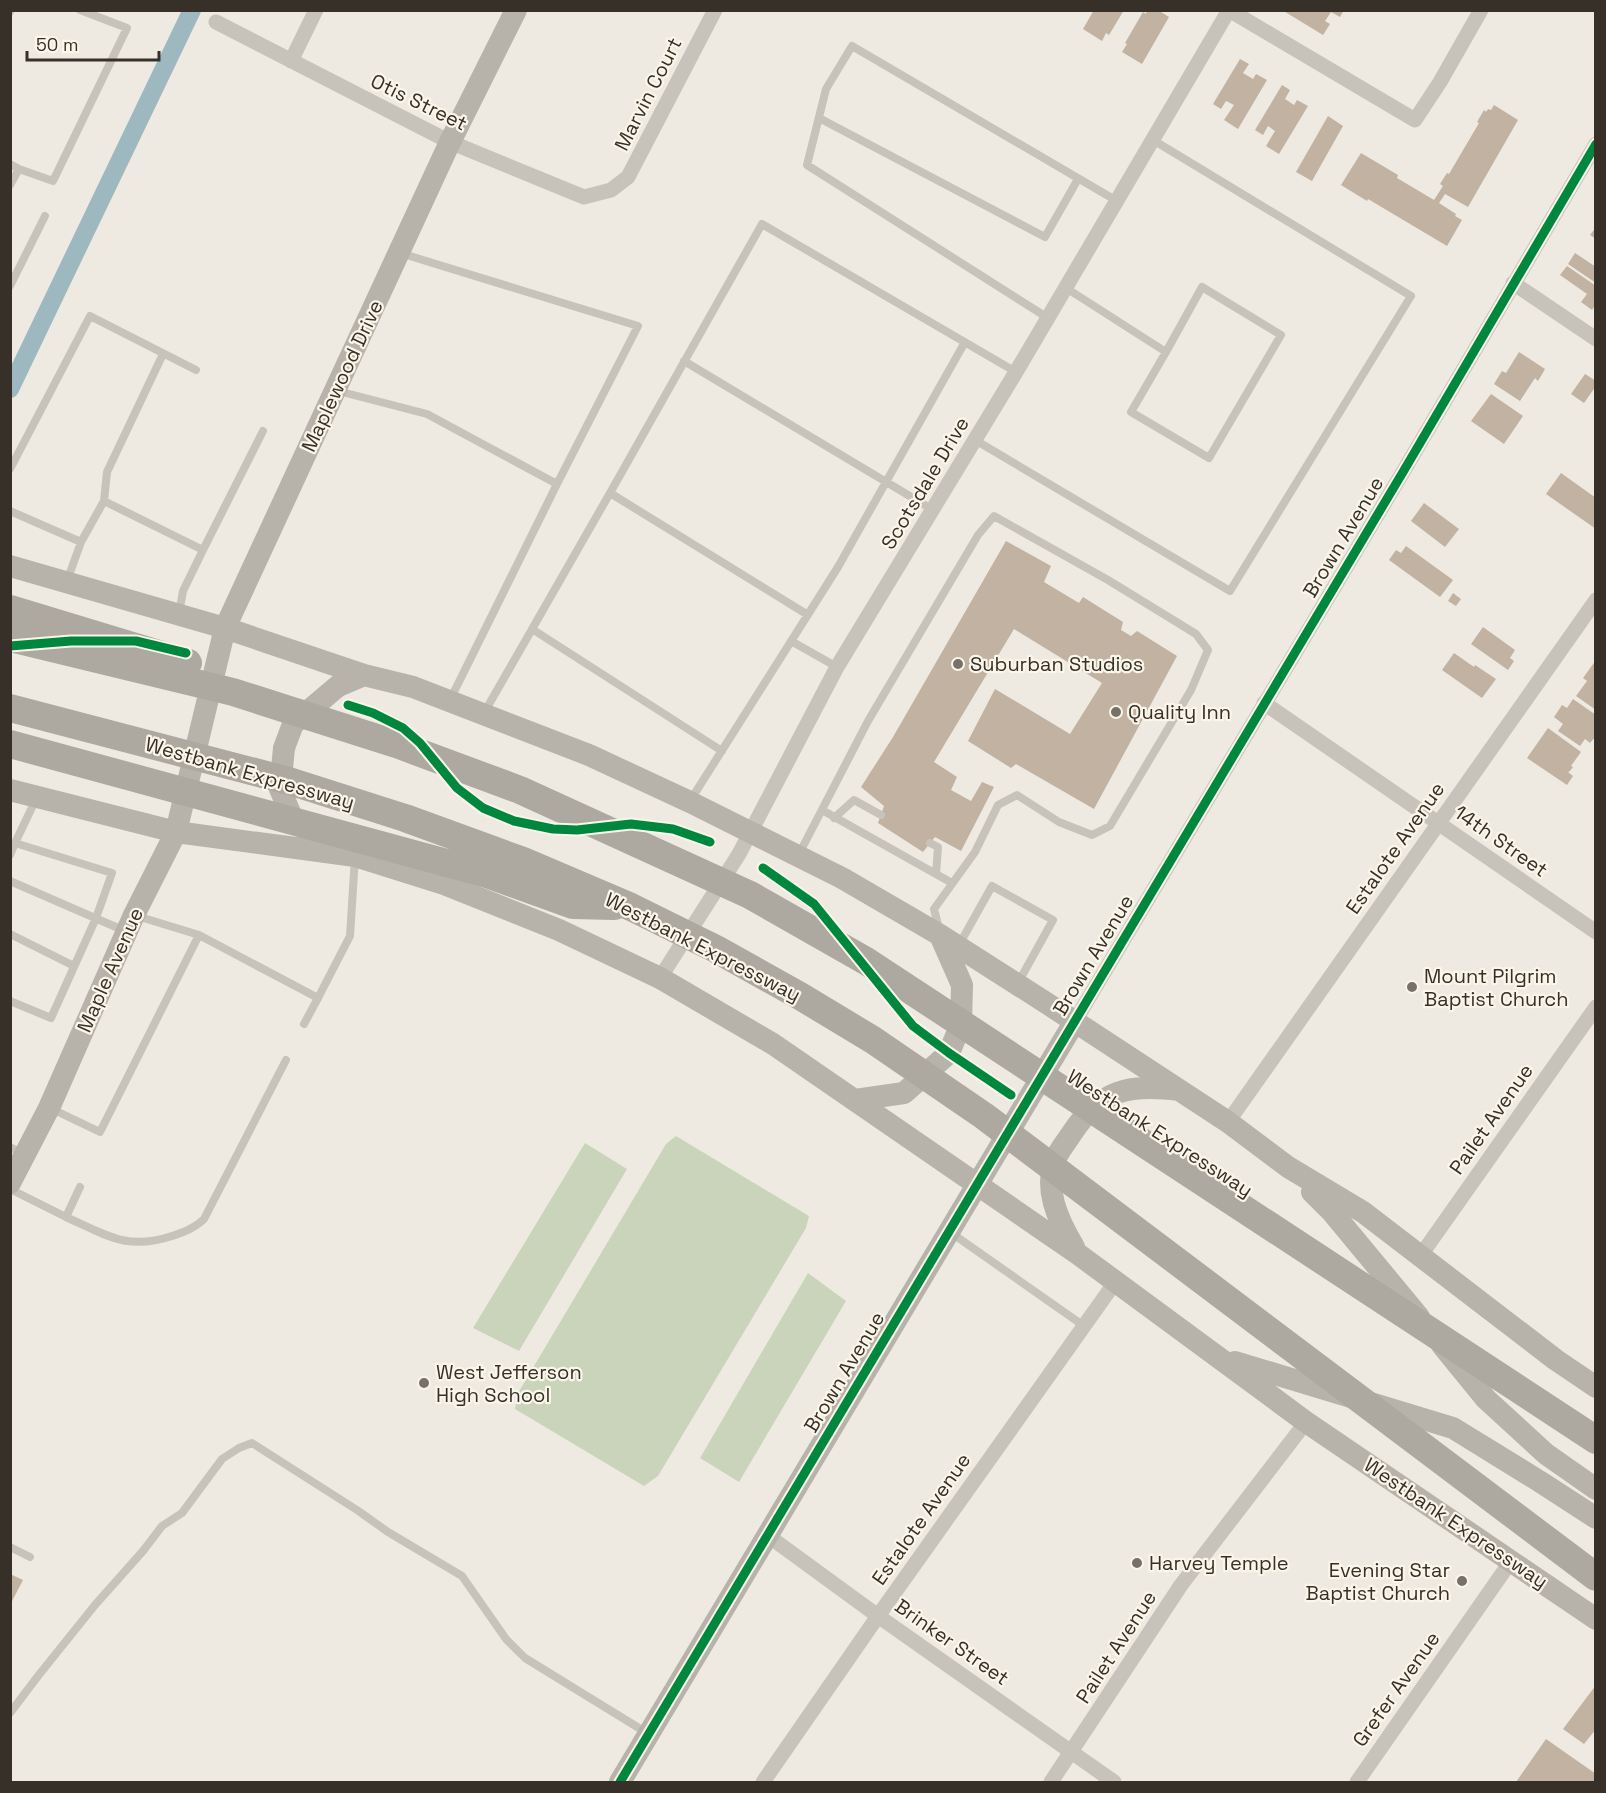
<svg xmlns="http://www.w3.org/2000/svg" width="1606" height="1793" viewBox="0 0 1606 1793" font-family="'Space Grotesk',sans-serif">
	<rect width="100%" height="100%" fill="#eeeae1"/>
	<path fill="#cad4bb" d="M676 1136 809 1216 806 1228 658 1476 644 1486 515 1409 518 1393 666 1144Z
		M585 1143 627 1169 519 1351 473 1328Z
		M808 1273 846 1301 739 1482 700 1458Z"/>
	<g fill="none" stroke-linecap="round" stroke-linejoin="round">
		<path stroke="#9db8bf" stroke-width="18" d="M10 389 192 10"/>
	</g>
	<path fill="#c1b2a2" d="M1094 10H1124L1109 35 1106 33 1102 41 1083 29Z
		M1147 10H1158L1169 17 1142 64 1122 52 1127 44 1125 43 1143 12 1146 14Z
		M1282 10H1344L1340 17 1331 12 1325 21 1330 24 1323 35Z
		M1240 59 1249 64 1243 73 1253 79 1256 74 1267 80 1238 129 1224 120 1234 105 1226 101 1221 109 1213 104Z
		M1282 85 1290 90 1285 99 1294 105 1297 100 1308 106 1279 154 1266 146 1275 131 1268 126 1263 135 1255 130Z
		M1494 105 1518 120 1468 207 1445 194 1439 203 1456 214 1455 216 1462 220 1447 246 1368 199 1367 201 1341 185 1361 153 1398 175 1397 178 1434 200 1443 186 1440 184 1447 173 1449 174 1479 123 1477 122 1484 110 1486 112 1488 109 1491 110Z
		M1328 116 1343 126 1312 181 1296 172Z
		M1596 227V239L1590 235Z
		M1575 253 1596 267V283L1568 264Z
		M1567 266 1596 286V304L1592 310 1581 302 1587 294 1560 275Z
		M1519 352 1545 369 1538 381 1535 378 1520 401 1494 384 1502 371 1506 373Z
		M1585 374 1596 381V386L1584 403 1571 394Z
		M1491 394 1523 416 1504 444 1471 421Z
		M1561 473 1596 498V529L1546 494Z
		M1424 503 1459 529 1445 547 1411 521Z
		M1006 541 1051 566 1044 582 1079 603 1083 597 1123 622 1121 630 1131 636 1137 631 1177 656 1094 809 1016 764 1011 768 968 741 995 689 1070 734 1102 683 1014 629 934 762 957 777 951 790 971 801 982 782 994 787 961 851 935 837 923 852 878 823 884 806 861 787 893 737Z
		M1406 546 1453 580 1440 597 1389 560 1396 550 1401 553Z
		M1453 593 1461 599 1456 606 1448 601Z
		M1483 627 1515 650 1510 658 1514 661 1508 670 1471 644Z
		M1454 653 1474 667 1475 665 1496 679 1482 698 1442 670Z
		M1596 660V710L1576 696 1587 681 1583 678Z
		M1573 699 1596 715V736L1590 743 1585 739 1580 746 1558 731 1563 724 1554 717 1562 705 1567 708Z
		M1548 728 1581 752 1571 766 1573 767 1570 771 1568 772 1573 776 1567 785 1527 758Z
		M10 1574 23 1580 10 1605Z
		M1596 1685V1729L1584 1744 1563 1729Z
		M1546 1739 1596 1774V1782H1516Z"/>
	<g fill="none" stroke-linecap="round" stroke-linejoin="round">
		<path stroke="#c7c3ba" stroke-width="8" d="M10 12 11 10
			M819 118 1045 237 1078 179
			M10 164 19 169
			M10 185 19 169 53 181 127 28 80 10
			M10 286 45 216
			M1066 288 1166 352 1131 412 1209 458 1281 335 1202 287 1166 352
			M1048 318 807 165 826 89 852 46 1117 201
			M684 361 933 510
			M338 391 427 414 557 484 638 326 400 253
			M975 440 1230 591 1411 296 1153 140
			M10 469 90 316 196 370
			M610 493 808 615
			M104 501 107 472 163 354
			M10 511 81 542
			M203 550 263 431
			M67 581 81 542 104 501 203 550 183 591 179 613
			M532 629 722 751
			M791 641 837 667
			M450 700 557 484
			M484 713 610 493 762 224 1016 372
			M690 801 838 567 965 342
			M822 810 952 883
			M834 818 854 800 881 815
			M930 843 938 847 936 874
			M799 854 868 721 978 535 994 516 1108 580 1196 634 1208 650 1191 690 1110 826 1092 835 1059 822 1017 795 998 805 975 852 934 909 939 929
			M10 855 15 843 36 799
			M10 881 125 931
			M137 916 199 935 318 998 350 936 355 857
			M10 934 74 966
			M959 945 992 886 1053 920 1018 983
			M10 1001 51 1018 96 918 112 873 15 843
			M304 1024 318 998
			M52 1109 100 1132 199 935
			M10 1147 24 1154
			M10 1189 66 1217 80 1187
			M66 1217C106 1235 127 1251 172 1236 184 1232 195 1228 204 1219L286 1060
			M950 1232 1084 1326
			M10 1547 30 1557
			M10 1713 38 1676 95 1605 143 1551 162 1526 182 1513 222 1459 239 1448 252 1443 357 1510 388 1532 462 1576 506 1639 525 1658 647 1733"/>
		<path stroke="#c7c3ba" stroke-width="15" d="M1229 10 1415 120 1440 82 1481 10
			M216 22 450 142 584 197 611 190 628 177 715 10
			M291 61 316 10
			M1513 283 1596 339
			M1264 703 1596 932
			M660 978 739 854 837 667 1016 372 1229 10
			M1075 1021 1403 472 1596 144
			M1228 1122 1596 600
			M1421 1255 1596 1007
			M767 1535 878 1616 1114 1782
			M763 1782 878 1616 1116 1281
			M1051 1782 1181 1585 1306 1422
			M1357 1782 1511 1561"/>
		<path stroke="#b7b3ab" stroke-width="22" d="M10 566 225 628 364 675 413 687 589 755 690 802 842 878 940 935 1048 1004 1228 1122 1288 1167 1363 1212 1556 1360 1596 1387
			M10 790 176 832 355 856 444 884 559 930 660 978 773 1044 1078 1254 1306 1422 1596 1619
			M305 829 291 815 280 789 284 748 293 724 338 686 364 675
			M855 1100 904 1093 949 1053 961 1024 962 985 940 935
			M10 1183 49 1108 134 915 176 832 225 628 450 142 516 10
			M1312 1192 1332 1212 1419 1317
			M1074 1247C1058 1220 1042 1187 1057 1156 1061 1148 1067 1141 1072 1133 1101 1089 1129 1084 1179 1090
			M1442 1345 1486 1399 1546 1454 1596 1489
			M1235 1362 1453 1428 1539 1481 1596 1518
			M620 1782 1075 1021"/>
		<path stroke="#ada9a0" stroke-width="28" d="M10 609 188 663
			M10 638 233 692 399 745 520 790 750 895 866 961 1596 1440
			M10 708 289 781 405 818 523 861 631 907 716 949 800 996 873 1040 984 1116 1596 1577
			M10 744 487 874 573 905 614 906"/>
		<g stroke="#faf6e9" stroke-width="13">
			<path id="cycleway" d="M10 646 71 641H136L186 653
				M348 705 373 713 403 728 420 743 457 788 483 808 514 821 553 829 577 830 631 824 673 829 710 842
				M763 868 814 904 913 1026 949 1053 1011 1095
				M620 1782 1403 472 1596 144"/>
		</g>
		<use href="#cycleway" stroke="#00873e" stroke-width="9"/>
	</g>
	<g fill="#777169" stroke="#faf6e9" stroke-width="2">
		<circle cx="958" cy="664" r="6"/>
		<circle cx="1116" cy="712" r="6"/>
		<circle cx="1412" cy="987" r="6"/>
		<circle cx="424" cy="1383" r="6"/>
		<circle cx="1137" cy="1563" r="6"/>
		<circle cx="1462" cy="1581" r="6"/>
	</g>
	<g text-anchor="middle" stroke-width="4.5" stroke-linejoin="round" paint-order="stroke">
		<g font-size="20" fill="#373028" stroke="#faf6e9">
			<text transform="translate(648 94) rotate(-63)" y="7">Marvin Court</text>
			<text transform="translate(419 102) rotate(26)" y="7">Otis Street</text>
			<text transform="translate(342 376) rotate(-65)" y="7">Maplewood Drive</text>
			<text transform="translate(925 483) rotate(-59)" y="7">Scotsdale Drive</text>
			<text transform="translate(1343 537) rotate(-59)" y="7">Brown Avenue</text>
			<text transform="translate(250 773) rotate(16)" y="7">Westbank Expressway</text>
			<text transform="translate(1501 841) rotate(35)" y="7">14th Street</text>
			<text transform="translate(1395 848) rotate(-55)" y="7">Estalote Avenue</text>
			<text transform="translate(703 947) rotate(27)" y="7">Westbank Expressway</text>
			<text transform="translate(1093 955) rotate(-59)" y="7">Brown Avenue</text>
			<text transform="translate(110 970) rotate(-66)" y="7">Maple Avenue</text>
			<text transform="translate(1491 1119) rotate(-55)" y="7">Pailet Avenue</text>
			<text transform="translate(1160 1133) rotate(33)" y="7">Westbank Expressway</text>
			<text transform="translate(844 1372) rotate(-59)" y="7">Brown Avenue</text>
			<text transform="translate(921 1519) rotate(-55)" y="7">Estalote Avenue</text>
			<text transform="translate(1456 1523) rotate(34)" y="7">Westbank Expressway</text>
			<text transform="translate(952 1642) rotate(35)" y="7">Brinker Street</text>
			<text transform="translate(1116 1647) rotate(-57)" y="7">Pailet Avenue</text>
			<text transform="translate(1396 1689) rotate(-55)" y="7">Grefer Avenue</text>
		</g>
		<g font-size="20" fill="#373028" stroke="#faf6e9" text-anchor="start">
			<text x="970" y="671">Suburban Studios</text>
			<text x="1128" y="719">Quality Inn</text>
			<text x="1424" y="983">Mount Pilgrim<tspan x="1424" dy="23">Baptist Church</tspan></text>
			<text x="436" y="1379">West Jefferson<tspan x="436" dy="23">High School</tspan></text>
			<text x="1149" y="1570">Harvey Temple</text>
			<text x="1450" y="1577" text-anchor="end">Evening Star<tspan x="1450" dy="23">Baptist Church</tspan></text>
		</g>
	</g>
	<rect width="1606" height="1793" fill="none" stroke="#373028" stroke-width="24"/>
	<path d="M27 51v9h132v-9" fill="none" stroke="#373028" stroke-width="3"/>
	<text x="36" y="51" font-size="18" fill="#373028" stroke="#faf6e9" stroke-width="4.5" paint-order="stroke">50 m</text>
</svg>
